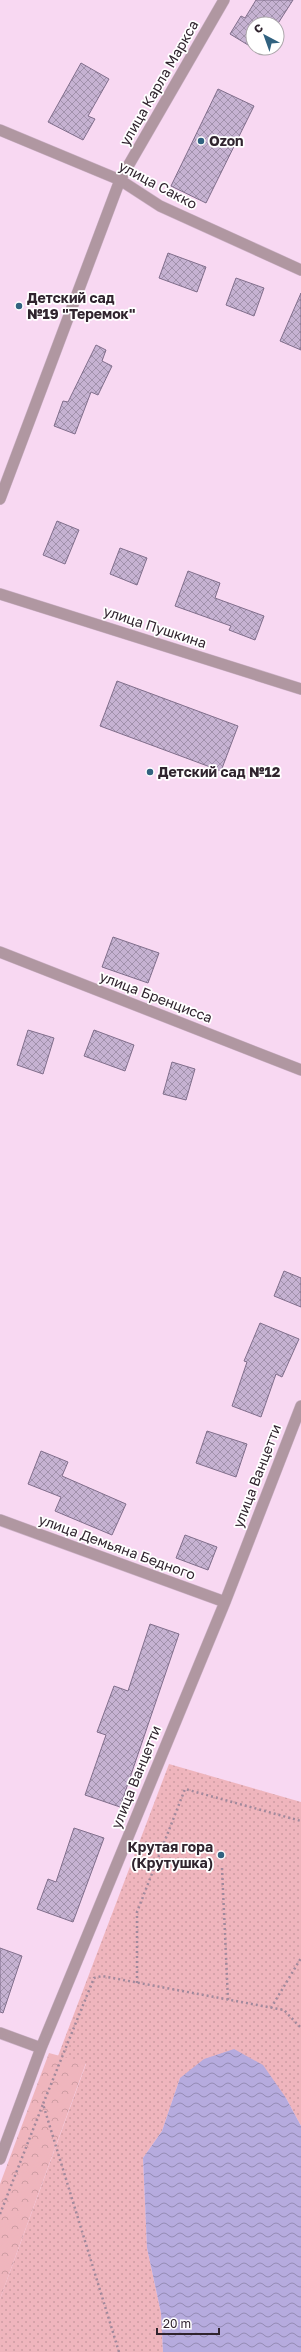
<svg xmlns="http://www.w3.org/2000/svg" width="301" height="2352" viewBox="0 0 301 2352" font-family="'Golos Text',sans-serif">
	<defs>
		<pattern id="grass-dots" width="8" height="8" patternUnits="userSpaceOnUse"><rect width="8" height="8" fill="#efb5bd"/><path d="M2 2h.1M6 6h.1" fill="none" stroke="#cd9ca3" stroke-width="1.8" stroke-linecap="round"/></pattern>
		<pattern id="forest-crowns" width="20" height="18" patternUnits="userSpaceOnUse"><rect width="20" height="18" fill="#efb5bd"/><path d="M2 6a3 3 0 1 1 6 0M12 15a3 3 0 1 1 6 0" fill="none" stroke="#cd9ca3"/></pattern>
		<pattern id="water-waves" width="16" height="10" patternUnits="userSpaceOnUse"><rect width="16" height="10" fill="#b6abde"/><path d="M0 5q4-4 8 0t8 0" fill="none" stroke="#948bb4"/></pattern>
		<pattern id="building-cross-hatch" width="8" height="8" patternUnits="userSpaceOnUse"><rect width="8" height="8" fill="#c6b2d2"/><path d="M0 0l8 8M0 8l8-8" fill="none" stroke="#a191ab"/></pattern>
	</defs>
	<rect width="100%" height="100%" fill="#f8d8f2"/>
	<path fill="url(#grass-dots)" d="M169 1764 301 1802V2126L286 2098 180 2078 162 2131 143 2158 147 2248 161 2313 163 2352H0V2299L86 2064 58 2056Z"/>
	<path fill="url(#forest-crowns)" d="M49 2053 86 2063 0 2299V2184Z"/>
	<path fill="url(#water-waves)" d="M234 2049 263 2065 286 2098 301 2126V2352H163L161 2313 147 2248 143 2158 162 2131 180 2078 204 2059Z"/>
	<path fill="url(#building-cross-hatch)" stroke="#806e8b" d="M256 0H293L277 25 253 24V48L230 34 241 16 245 18Z
		M81 63 109 79 88 116 95 119 83 140 48 122Z
		M218 89 254 106 206 203 171 186Z
		M168 253 206 267 197 292 159 278Z
		M236 278 264 288 254 316 226 305Z
		M301 293V350L280 341Z
		M96 345 106 350 102 361 112 366 98 395 91 392 75 434 54 426 63 401 68 402Z
		M57 521 79 530 65 564 43 555Z
		M120 548 147 558 137 585 110 574Z
		M188 571 220 583 215 598 264 616 255 640 229 630 231 626 175 606Z
		M117 681 238 726 221 771 100 726Z
		M113 937 159 953 148 983 102 967Z
		M28 1030 54 1038 43 1074 17 1065Z
		M94 1030 134 1045 125 1071 84 1056Z
		M172 1062 195 1069 186 1100 163 1094Z
		M284 1271 301 1278V1307L274 1296Z
		M260 1323 299 1339 282 1377 276 1374 261 1417 232 1406 247 1362 244 1361Z
		M207 1431 247 1444 236 1477 196 1463Z
		M41 1451 68 1462 62 1476 126 1504 112 1535 55 1511 61 1497 28 1484Z
		M185 1535 217 1547 208 1570 176 1558Z
		M150 1624 179 1634 120 1807 85 1795 106 1735 97 1732 114 1686 128 1691Z
		M74 1828 104 1838 73 1922 37 1909 48 1879 56 1882Z
		M0 1948 22 1956 3 2013 0 2012Z"/>
	<g fill="none" stroke-linecap="round" stroke-linejoin="round">
		<g stroke="#d0b4cb" stroke-width="12">
			<path id="minor" d="M0 130 120 180 160 206 301 270
				M0 499 120 180 224 0
				M0 594 301 689
				M0 952 301 1070
				M0 1520 225 1602
				M0 2033 41 2048
				M0 2159 41 2048 225 1602 301 1406"/>
		</g>
		<path stroke="#a1899c" stroke-width="2.5" stroke-dasharray="2 3" stroke-linecap="butt" d="M222 1868 228 2000
			M137 1983V1912L185 1789 301 1821
			M271 2008 301 1958
			M0 2214 43 2104
			M119 2352 43 2104 94 1978 102 1976 284 2010 301 2028"/>
		<use href="#minor" stroke="#b097a1" stroke-width="11"/>
	</g>
	<g fill="#316280" stroke="#fff" stroke-width="1.5">
		<circle cx="201" cy="141" r="4"/>
		<circle cx="19" cy="306" r="4"/>
		<circle cx="150" cy="772" r="4"/>
		<circle cx="221" cy="1855" r="4"/>
	</g>
	<g text-anchor="middle" stroke-width="3.5" stroke-linejoin="round" paint-order="stroke">
		<g font-size="14" fill="#30242e" stroke="#fff">
			<text transform="translate(159 83) rotate(-60)" y="5">улица Карла Маркса</text>
			<text transform="translate(158 185) rotate(28)" y="5">улица Сакко</text>
			<text transform="translate(155 627) rotate(18)" y="5">улица Пушкина</text>
			<text transform="translate(156 997) rotate(21)" y="5">улица Бренцисса</text>
			<text transform="translate(257 1476) rotate(-69)" y="5">улица Ванцетти</text>
			<text transform="translate(117 1547) rotate(20)" y="5">улица Демьяна Бедного</text>
			<text transform="translate(136 1777) rotate(-68)" y="5">улица Ванцетти</text>
		</g>
		<g font-size="14" font-weight="bold" fill="#30242e" stroke="#fff" text-anchor="start">
			<text x="209" y="146">Ozon</text>
			<text x="27" y="303">Детский сад<tspan x="27" dy="16">№19 "Теремок"</tspan></text>
			<text x="158" y="777">Детский сад №12</text>
			<text x="213" y="1852" text-anchor="end">Крутая гора<tspan x="213" dy="16">(Крутушка)</tspan></text>
		</g>
	</g>
	<g transform="translate(265 36) rotate(319)"><circle r="19" fill="#ffffff" stroke="#aca7ab"/>
	<path d="M0-3L7 15L0 10L-7 15Z" fill="#316280"/>
	<text y="-6" font-size="11" font-weight="bold" text-anchor="middle" fill="#30242e">С</text>
	</g>
	<path d="M157 2328v6h62v-6" fill="none" stroke="#30242e" stroke-width="2"/>
	<text x="163" y="2328" font-size="12" fill="#30242e" stroke="#ffffff" stroke-width="3" paint-order="stroke">20 m</text>
</svg>
